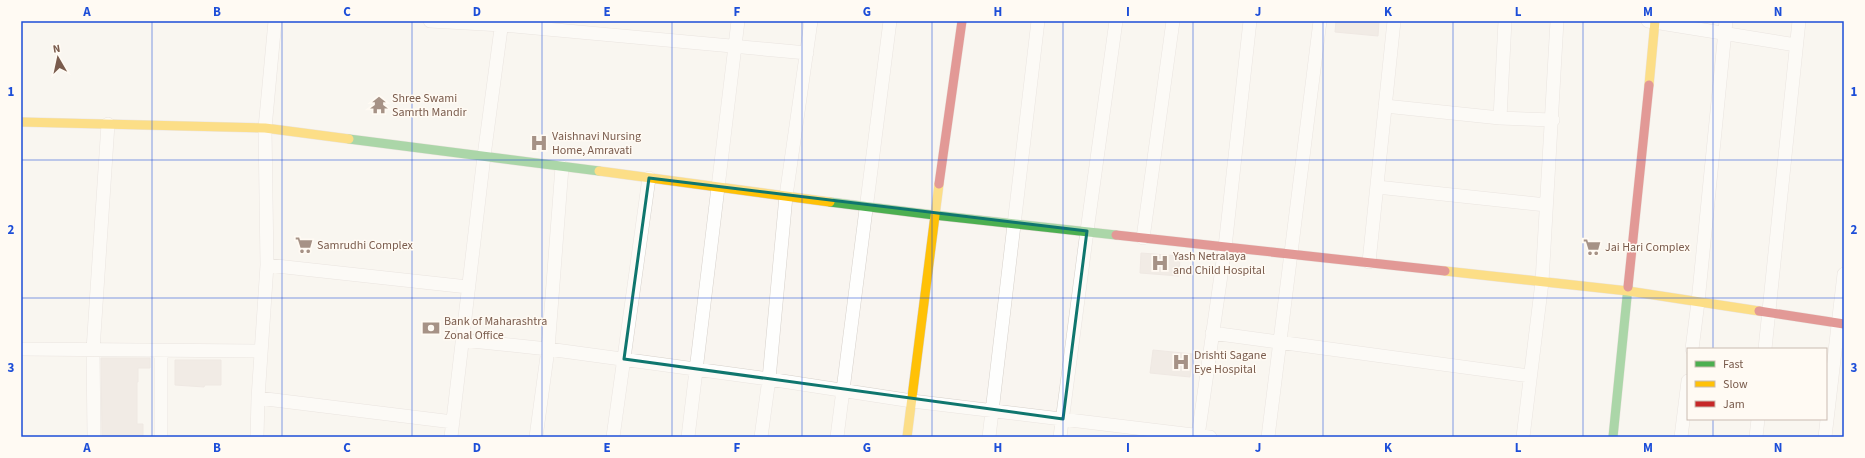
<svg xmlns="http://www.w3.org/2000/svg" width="1865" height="458" viewBox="0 0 1865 458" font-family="'Source Sans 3',sans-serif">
	<rect width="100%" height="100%" fill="#f9f5f0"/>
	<path fill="#e6ded7" stroke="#e2d8d2" d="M1336 21H1379L1378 36 1335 32Z
		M1141 253 1180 256 1179 276 1140 273Z
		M1153 350 1193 354 1190 377 1150 373Z
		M101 358H150V368H138V382H137V424H143V437H102Z
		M175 360H221V385H205L204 387 175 385Z"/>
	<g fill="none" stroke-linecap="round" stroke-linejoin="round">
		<g stroke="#d7d1cb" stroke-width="14">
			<path id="street" d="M430 21 502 25 807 53
				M1648 21 1796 45
				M1385 106 1500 118 1553 120
				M1500 118 1505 21
				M1377 187 1546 205
				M1143 238 1173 21
				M1369 262 1394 21
				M267 265 468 287
				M1212 333 1530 376
				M462 340 548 349 769 379 912 401 1210 437
				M21 349 261 351
				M1692 349 1698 302 1726 21
				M1765 349 1799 21
				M161 351V437
				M258 398 453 422
				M1198 436 1225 247 1250 21
				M94 437 93 350 108 124
				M257 437 258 398 267 265 265 128 275 21
				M451 437 484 156 502 21
				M536 437 548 349 562 167
				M613 437 649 178
				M688 437 738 21
				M761 437 769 379 786 196 811 21
				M837 437 890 21
				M989 437 1038 21
				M1060 437 1087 231 1116 21
				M1268 437 1320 21
				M1523 437 1542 282 1557 21
				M1681 437 1688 381
				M1756 437 1758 419
				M1825 437 1844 274"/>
		</g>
		<g stroke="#d9d2cb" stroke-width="10">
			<path id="fast" d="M349 139 599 171
				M830 202 934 215 1116 235
				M1613 437 1628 287"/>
		</g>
		<g stroke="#d9d2cb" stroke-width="10">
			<path id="slow" d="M1649 85 1655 21
				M21 122 265 128 349 139
				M599 171 830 202
				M1445 271 1628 291 1759 311
				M907 437 939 184"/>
		</g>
		<g stroke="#d9d2cb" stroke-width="10">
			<path id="jam" d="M939 184 962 21
				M1116 235 1445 271
				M1628 287 1649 85
				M1759 311 1844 324"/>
		</g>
		<use href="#street" stroke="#fefefd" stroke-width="13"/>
		<use href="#fast" stroke="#4caf50" stroke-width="9"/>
		<use href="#slow" stroke="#ffc107" stroke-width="9"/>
		<use href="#jam" stroke="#c62828" stroke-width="9"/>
	</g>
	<path d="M0 0H1865V458H0ZM649 178 1087 231 1063 419 624 359Z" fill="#f9f5f0" fill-opacity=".55" fill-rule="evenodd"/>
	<path fill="none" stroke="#0f766e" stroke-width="3" stroke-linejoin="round" d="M649 178 1087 231 1063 419 624 359Z"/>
	<path fill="none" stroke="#1d4ed8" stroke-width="1" stroke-opacity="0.55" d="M152 21V437M282 21V437M412 21V437M542 21V437M672 21V437M802 21V437M932 21V437M1063 21V437M1193 21V437M1323 21V437M1453 21V437M1583 21V437M1713 21V349M21 160H1844M21 298H1844M1713 419V437"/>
	<defs>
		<g id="temple-bare" transform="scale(1.38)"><path d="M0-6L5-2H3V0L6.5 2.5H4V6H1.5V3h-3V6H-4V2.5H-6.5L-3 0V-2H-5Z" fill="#a69286" stroke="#fffaf3" stroke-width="2.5" paint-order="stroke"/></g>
		<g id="hospital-bare" transform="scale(1.38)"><path d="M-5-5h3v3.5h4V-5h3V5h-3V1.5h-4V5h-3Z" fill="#a69286" stroke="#fffaf3" stroke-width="2.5" paint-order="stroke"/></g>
		<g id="supermarket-bare" transform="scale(1.38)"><path d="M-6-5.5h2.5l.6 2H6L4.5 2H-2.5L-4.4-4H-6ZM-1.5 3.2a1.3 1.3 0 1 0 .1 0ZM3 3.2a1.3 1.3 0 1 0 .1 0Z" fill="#a69286" stroke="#fffaf3" stroke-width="2.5" paint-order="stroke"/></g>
		<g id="bank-bare" transform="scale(1.38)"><path d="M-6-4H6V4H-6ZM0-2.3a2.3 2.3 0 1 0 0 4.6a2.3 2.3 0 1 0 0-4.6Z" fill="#a69286" stroke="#fffaf3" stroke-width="2.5" paint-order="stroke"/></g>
	</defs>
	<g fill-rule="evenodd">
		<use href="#temple-bare" x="379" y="105"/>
		<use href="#hospital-bare" x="539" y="143"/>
		<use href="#supermarket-bare" x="304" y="245"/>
		<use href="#supermarket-bare" x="1592" y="247"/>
		<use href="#hospital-bare" x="1160" y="263"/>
		<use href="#bank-bare" x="431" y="328"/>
		<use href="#hospital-bare" x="1181" y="362"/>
	</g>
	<g text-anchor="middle" stroke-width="3" stroke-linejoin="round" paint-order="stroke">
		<g font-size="12" fill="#7a5c4d" stroke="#fffaf3" text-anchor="start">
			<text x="392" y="102">Shree Swami<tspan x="392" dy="14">Samrth Mandir</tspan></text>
			<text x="552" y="140">Vaishnavi Nursing<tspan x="552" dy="14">Home, Amravati</tspan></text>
			<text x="317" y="249">Samrudhi Complex</text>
			<text x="1605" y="251">Jai Hari Complex</text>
			<text x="1173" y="260">Yash Netralaya<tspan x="1173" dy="14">and Child Hospital</tspan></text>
			<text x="444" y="325">Bank of Maharashtra<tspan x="444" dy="14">Zonal Office</tspan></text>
			<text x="1194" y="359">Drishti Sagane<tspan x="1194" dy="14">Eye Hospital</tspan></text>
		</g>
	</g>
	<rect width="1865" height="458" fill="none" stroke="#fffaf3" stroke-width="44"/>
	<rect x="1687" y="348" width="140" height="72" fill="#fffaf3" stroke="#cabbb1"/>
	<rect x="1695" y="361" width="20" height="6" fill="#4caf50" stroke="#cabbb1"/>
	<text x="1723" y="368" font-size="12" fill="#7a5c4d">Fast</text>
	<rect x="1695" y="381" width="20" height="6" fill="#ffc107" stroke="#cabbb1"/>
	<text x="1723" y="388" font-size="12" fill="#7a5c4d">Slow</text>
	<rect x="1695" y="401" width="20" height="6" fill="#c62828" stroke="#cabbb1"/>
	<text x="1723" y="408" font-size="12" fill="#7a5c4d">Jam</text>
	<g transform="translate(58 58) rotate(351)" stroke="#fffaf3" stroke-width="3" paint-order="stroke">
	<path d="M0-3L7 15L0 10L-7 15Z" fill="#7a5c4d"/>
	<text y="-6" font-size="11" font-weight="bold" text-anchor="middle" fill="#7a5c4d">N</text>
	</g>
	<rect x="22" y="22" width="1821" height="414" fill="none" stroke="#1d4ed8" stroke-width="1.5"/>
	<g font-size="13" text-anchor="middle" font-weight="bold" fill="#1d4ed8">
		<text x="87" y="16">A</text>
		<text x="217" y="16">B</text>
		<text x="347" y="16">C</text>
		<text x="477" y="16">D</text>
		<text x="607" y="16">E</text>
		<text x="737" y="16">F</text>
		<text x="867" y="16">G</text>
		<text x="998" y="16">H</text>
		<text x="1128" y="16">I</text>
		<text x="1258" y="16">J</text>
		<text x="1388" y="16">K</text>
		<text x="1518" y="16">L</text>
		<text x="1648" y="16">M</text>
		<text x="1778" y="16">N</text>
		<text x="11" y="96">1</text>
		<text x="1854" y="96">1</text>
		<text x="11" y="234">2</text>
		<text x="1854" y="234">2</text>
		<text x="11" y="372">3</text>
		<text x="1854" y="372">3</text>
		<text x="87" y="452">A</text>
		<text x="217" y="452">B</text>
		<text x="347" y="452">C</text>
		<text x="477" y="452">D</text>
		<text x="607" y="452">E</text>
		<text x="737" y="452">F</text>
		<text x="867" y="452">G</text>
		<text x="998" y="452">H</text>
		<text x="1128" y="452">I</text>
		<text x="1258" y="452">J</text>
		<text x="1388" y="452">K</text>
		<text x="1518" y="452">L</text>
		<text x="1648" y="452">M</text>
		<text x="1778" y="452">N</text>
	</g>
</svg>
